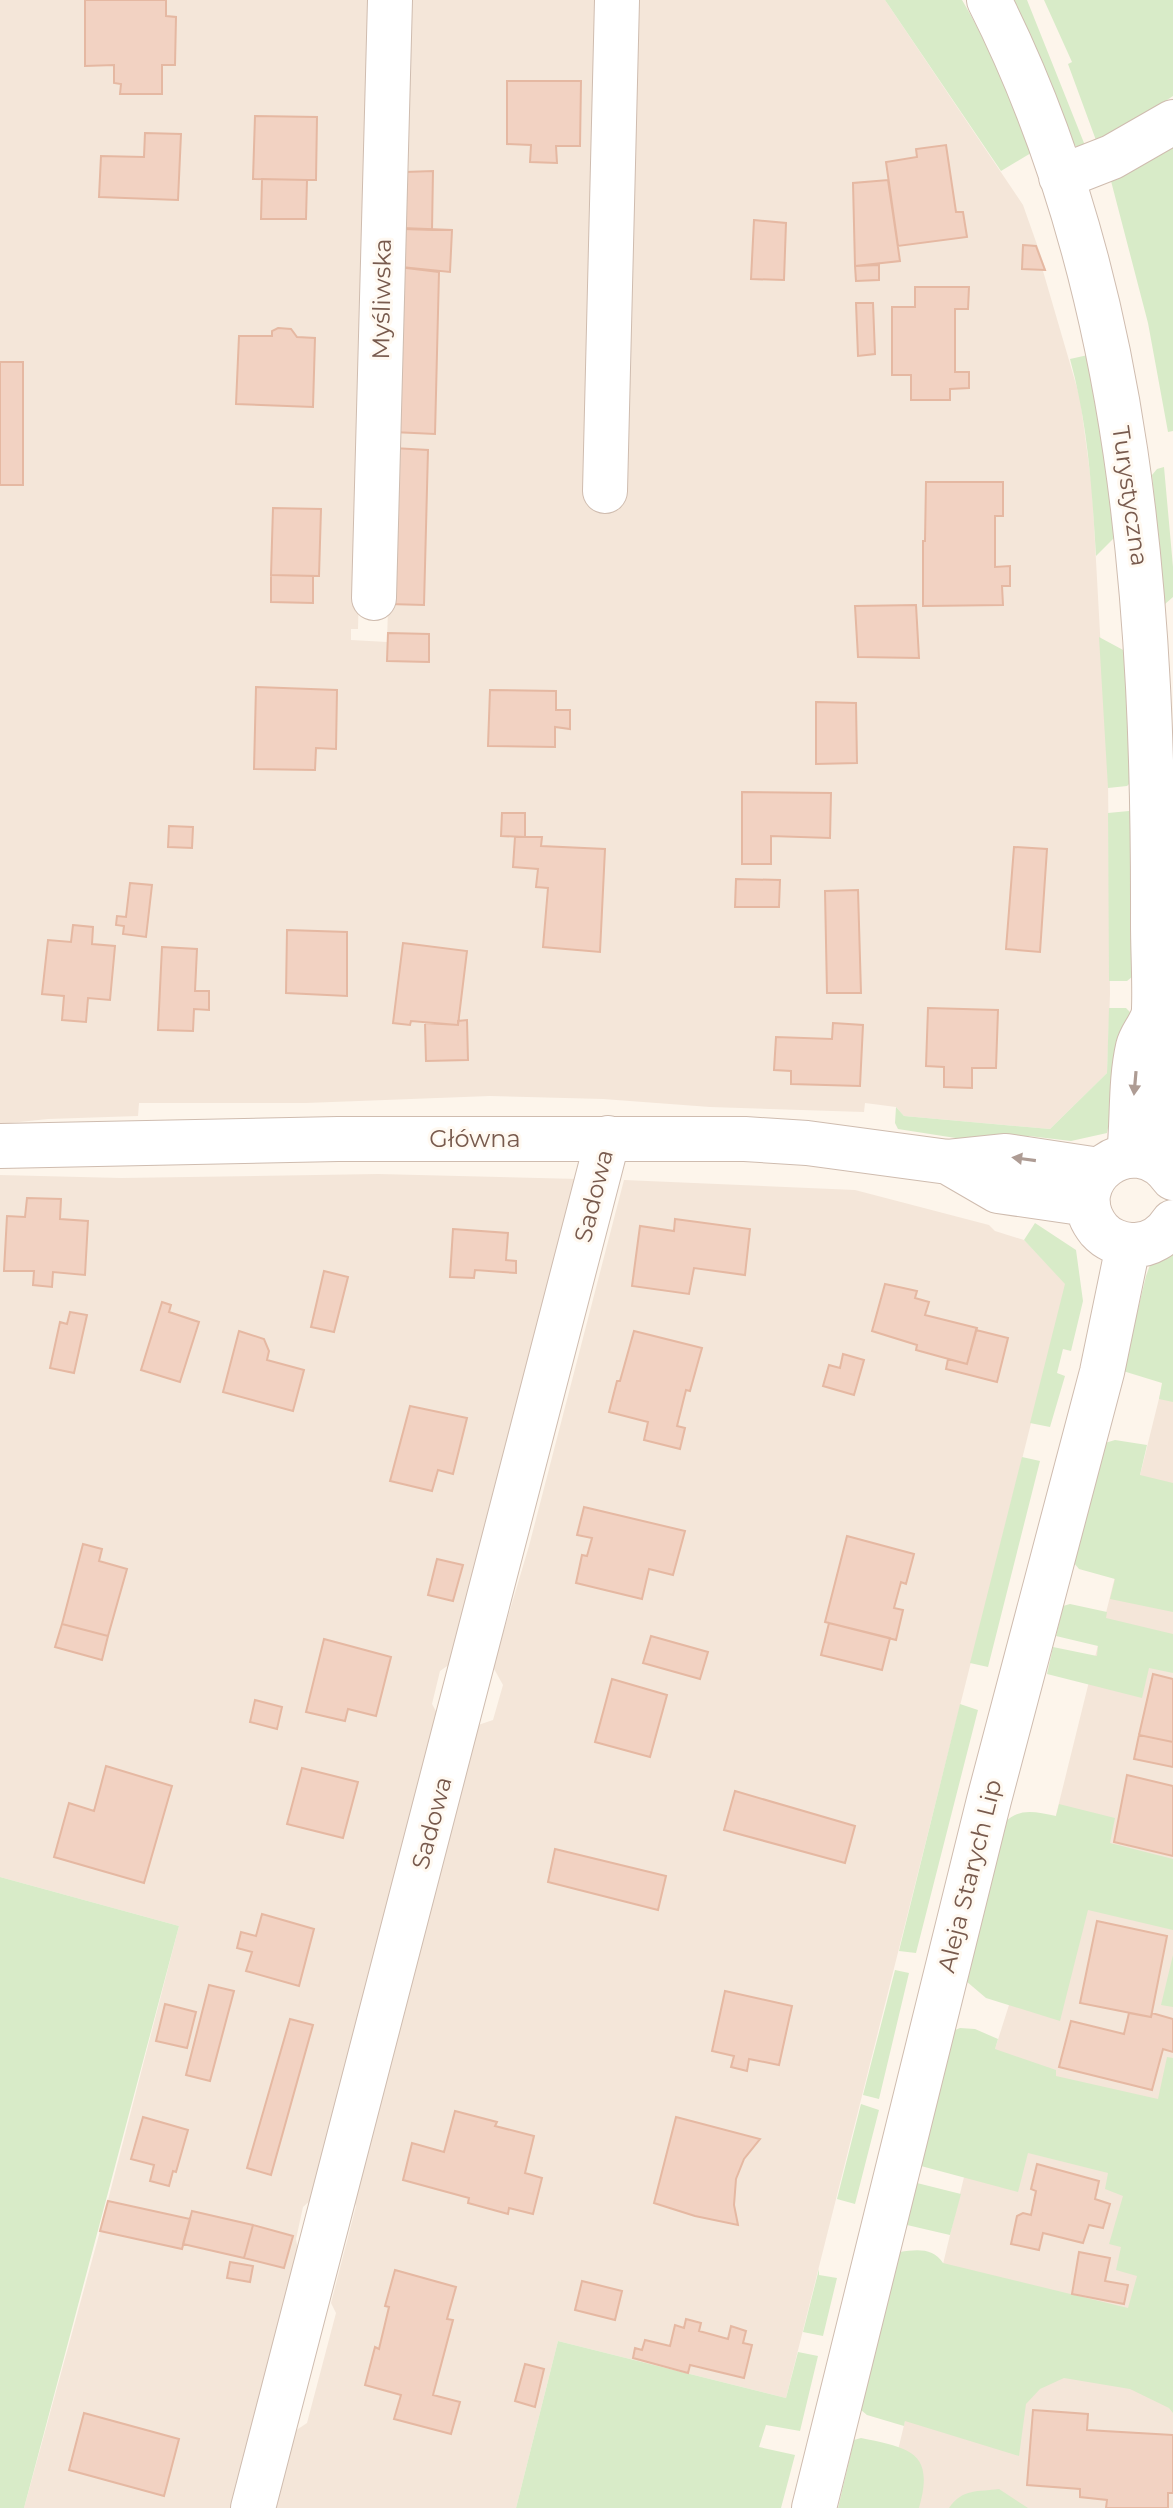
<svg xmlns="http://www.w3.org/2000/svg" width="1173" height="2508" viewBox="0 0 1173 2508" font-family="Montserrat,sans-serif">
	<rect width="100%" height="100%" fill="#fdf5eb"/>
	<path fill="#f4e6d9" d="M0 0H375L358 629H351V640L387 642 406 0H885L1023 205 1046 270 1043 271 1080 398 1092 488 1108 778 1110 994 1107 1073 1050 1129 904 1116 896 1107 865 1103 864 1112 710 1107 603 1099 490 1096 306 1103H139L138 1116 48 1119 0 1124Z
		M378 1174 579 1179 453 1662 440 1671 432 1704 438 1715 312 2199 303 2207 296 2239 299 2256 231 2508H24L100 2231 179 1926 0 1877V1175L121 1178Z
		M624 1180 855 1190 989 1225 995 1231 1024 1240 1066 1284 786 2398 558 2341 516 2508H275L295 2431 307 2423 336 2313 331 2303 356 2206 355 2203 478 1725 493 1720 503 1685 493 1667 529 1546Z
		M1173 1342V2508H884L995 2049 1009 2005Z"/>
	<path fill="#d8ebc8" d="M885 0H962C991 48 1011 100 1031 153L1001 171Z
		M1014 0H1027L1086 148 1081 149 1071 143Z
		M1044 0H1173V96L1128 126 1097 143 1068 64 1072 62Z
		M1173 135V431L1168 432 1148 323 1111 181 1118 179 1150 148Z
		M1088 355 1117 535 1096 556C1092 490 1088 424 1070 359Z
		M1164 467 1173 567V597L1165 604 1152 475 1157 469Z
		M1099 637 1125 651 1132 781 1127 786 1108 788Z
		M1129 811 1134 815 1132 977 1127 981H1109L1108 813Z
		M1109 1008H1126L1131 1013 1107 1133 1071 1141 1029 1136 1026 1149 898 1129 895 1123 896 1107 904 1116 1050 1129 1107 1073Z
		M1035 1223 1076 1250 1083 1301 1071 1351 1063 1349 1057 1373 1065 1376 1050 1427 1030 1423 1065 1284 1024 1240Z
		M1173 1244V1402L1159 1399 1162 1383 1123 1371 1146 1276 1150 1265Z
		M1115 1440 1147 1445 1140 1475 1173 1483V1612L1110 1599 1115 1579 1079 1569 1074 1563 1105 1443Z
		M1022 1457 1040 1461 988 1667 970 1663Z
		M1070 1604 1107 1612 1106 1618 1173 1634V1673L1149 1668 1142 1698 1047 1674 1053 1647 1097 1656 1098 1646 1056 1636 1063 1606Z
		M960 1704 978 1710 916 1953 899 1951Z
		M1059 1804 1115 1818 1110 1843 1173 1859V1930L1088 1910 1060 2021 986 1998 966 1981 1004 1823C1020 1807 1035 1812 1056 1816Z
		M0 1877 179 1926 24 2508H0Z
		M1173 1955V2007L1161 2005Z
		M895 1970 909 1973 879 2099 863 2095Z
		M960 2028 975 2029 998 2039 995 2049 1056 2070V2076L1158 2099 1167 2057 1173 2058V2413L1169 2408 1130 2389 1064 2378 1040 2389 1026 2404 1019 2456 905 2421 904 2426 867 2415 861 2410 900 2252C917 2249 934 2248 943 2263L1128 2308 1137 2276 1116 2270 1121 2247 1109 2244 1123 2196 1105 2189 1108 2173 1028 2153 1018 2192 921 2166 939 2087 955 2030Z
		M861 2104 879 2110 855 2204 837 2199Z
		M917 2183 961 2194 950 2235 907 2225Z
		M819 2269V2275L837 2278 823 2336 803 2332Z
		M558 2341 786 2398 798 2352 818 2356 800 2431 766 2425 759 2447 795 2455 781 2508H516Z
		M861 2438C910 2448 935 2452 919 2508H838L854 2440Z
		M999 2489 1028 2508H949C963 2488 978 2492 999 2489Z"/>
	<path fill="#f2d2c2" stroke="#e5b8a2" stroke-width="2" d="M85 0H166V16L176 17 175 65H162V94H120L121 84 114 83V65L85 66Z
		M507 81H581L580 146H556L557 163 530 162 531 145 507 144Z
		M255 116 317 117 316 180 253 179Z
		M145 133 181 134 178 200 99 197 101 156 144 157Z
		M946 145 956 212H963L967 237 898 246 886 162 917 157 916 149Z
		M433 171 432 230 404 229 405 172Z
		M262 179 307 180 306 219H261Z
		M888 180 900 261 855 266 853 183Z
		M754 220 786 223 784 280 751 279Z
		M402 228 452 230 450 272 401 267Z
		M1023 245 1036 246 1045 270 1022 269Z
		M879 265V280L856 281 855 266Z
		M398 267 439 272 435 434 393 432Z
		M915 287H969L968 309H955V372H969V388L950 389V400H911V375H892V307H915Z
		M856 303H873L875 354 858 356Z
		M278 328 291 329 297 337 315 338 313 407 236 404 239 336H272V331Z
		M0 362H23V485H0Z
		M393 448 428 450 424 605 389 604Z
		M926 482H1003V516H995V567L1010 566V586H1002L1003 605 923 606V541H925Z
		M273 508 321 509 319 576 271 575Z
		M271 575 313 576V603L271 602Z
		M916 605 919 658 858 657 855 606Z
		M388 633 429 634V662L387 661Z
		M256 687 337 690 336 749 316 748 315 770 254 769Z
		M490 690 556 691V710H570V729L555 727V747L488 746Z
		M816 702 856 703 857 763 816 764Z
		M742 792 831 793 830 838 771 836V864H742Z
		M502 813H525V837L501 836Z
		M169 826 193 827 192 848 168 847Z
		M515 837H542L541 846 605 849 600 952 543 947 548 888 536 887 538 869 513 867Z
		M1014 847 1047 849 1040 952 1006 949Z
		M736 879 780 880 779 907H735Z
		M130 883 152 885 146 937 123 934 124 926 116 925 117 916 126 917Z
		M858 890 861 993H827L825 891Z
		M73 925 93 927 92 944 115 946 110 1000 88 998 86 1022 62 1020 64 996 42 994 48 940 71 942Z
		M287 930 347 932V996L286 993Z
		M403 943 467 951 458 1025 411 1021 410 1025 393 1023Z
		M162 947 197 949 195 991H209V1010L194 1009 193 1031 158 1030Z
		M928 1008 998 1010 996 1068H972V1088L944 1087V1067L926 1066Z
		M467 1020 468 1060 426 1061 425 1023 458 1025V1021Z
		M833 1023 863 1025 860 1086 791 1084V1071L774 1070 776 1037 832 1039Z
		M27 1198 61 1199 60 1219 88 1221 85 1275 53 1272 52 1287 33 1285 34 1271H4L7 1216 25 1217Z
		M675 1219 750 1229 745 1275 694 1268 689 1294 632 1286 640 1226 674 1231Z
		M453 1229 508 1233 506 1260 516 1261V1273L475 1270 474 1278 450 1277Z
		M324 1271 348 1277 334 1332 311 1327Z
		M885 1284 917 1291 915 1298 929 1302 925 1315 977 1328 967 1364 916 1350 917 1345 872 1331Z
		M162 1302 171 1305 169 1312 199 1322 180 1382 141 1370Z
		M70 1312 87 1315 74 1373 50 1368 60 1322 67 1324Z
		M976 1330 1008 1338 997 1382 946 1369 948 1359 967 1364Z
		M239 1331 264 1339 269 1351 267 1360 304 1370 293 1411 223 1392Z
		M634 1331 702 1348 690 1391 686 1390 677 1426 685 1428 680 1449 644 1440 648 1422 609 1412 617 1381H620Z
		M843 1354 864 1360 854 1395 823 1386 829 1365 840 1368Z
		M410 1406 467 1418 453 1474 438 1470 432 1491 390 1481Z
		M584 1507 685 1531 673 1575 649 1569 642 1599 576 1583 582 1555 587 1556 592 1538 577 1535Z
		M847 1536 914 1554 906 1584 901 1582 894 1608 903 1610 896 1640 825 1622Z
		M83 1544 102 1549 99 1561 127 1569 108 1636 62 1624Z
		M437 1559 463 1565 453 1601 428 1595Z
		M829 1623 890 1638 882 1670 821 1655Z
		M62 1624 108 1636 102 1660 55 1647Z
		M651 1636 708 1652 700 1679 643 1663Z
		M324 1639 391 1657 376 1716 348 1709 345 1721 306 1712Z
		M1153 1674 1173 1679V1742L1139 1735Z
		M612 1679 667 1695 650 1757 595 1742Z
		M255 1700 282 1707 277 1729 250 1722Z
		M1139 1735 1173 1742V1767L1134 1759Z
		M106 1766 172 1786 144 1883 54 1857 69 1803 94 1811Z
		M302 1768 358 1782 343 1838 287 1824Z
		M1127 1775 1173 1786V1856L1114 1842Z
		M735 1791 855 1826 845 1863 724 1830Z
		M555 1849 666 1876 658 1910 548 1882Z
		M262 1914 314 1929 299 1986 246 1971 252 1952 237 1948 241 1932 256 1936Z
		M1097 1921 1167 1936 1151 2017 1080 2003Z
		M209 1985 234 1991 210 2081 186 2075Z
		M725 1991 792 2006 779 2065 749 2059 747 2071 731 2067 734 2056 712 2051Z
		M165 2004 196 2012 187 2048 156 2041Z
		M1129 2013 1151 2017 1152 2013 1173 2019V2052L1163 2049 1152 2090 1059 2067 1071 2021 1124 2034Z
		M290 2019 313 2025 271 2175 247 2168Z
		M455 2111 497 2122 495 2126 534 2136 525 2173 542 2178 533 2214 509 2208 508 2214 468 2203 469 2198 403 2180 412 2143 444 2152Z
		M143 2117 188 2130 176 2172 173 2171 169 2186 150 2181 154 2165 131 2159Z
		M676 2117 760 2139 744 2159 736 2179 734 2205 738 2225 695 2216 654 2203Z
		M1037 2164 1099 2181 1095 2199 1110 2204 1103 2228 1089 2225 1083 2243 1043 2233 1039 2250 1011 2244 1017 2216 1023 2213 1031 2215 1036 2191 1031 2189Z
		M108 2201 190 2219 182 2249 100 2231Z
		M192 2211 253 2225 244 2258 183 2244Z
		M253 2225 293 2236 284 2268 244 2258Z
		M1079 2252 1110 2258 1105 2281 1128 2285 1124 2304 1072 2294Z
		M230 2262 253 2266 250 2282 227 2278Z
		M395 2270 456 2287 447 2319 453 2320 433 2395 460 2402 451 2434 394 2419 401 2395 365 2385 375 2347 379 2349 389 2307 385 2306Z
		M582 2281 622 2291 615 2320 575 2310Z
		M686 2319 701 2323 699 2331 728 2339 731 2326 746 2331 743 2343 752 2345 744 2378 690 2365 688 2373 633 2358 635 2348 642 2350 645 2340 670 2346 675 2325 684 2328Z
		M525 2364 544 2369 535 2407 515 2401Z
		M1033 2410 1088 2414 1087 2430 1173 2435V2493H1168V2508H1106L1107 2500 1080 2497V2489L1027 2485Z
		M84 2413 179 2439 164 2496 69 2470Z"/>
	<g fill="none" stroke-linecap="round" stroke-linejoin="round">
		<g stroke="#cfbcaf" stroke-width="46">
			<path id="minor" d="M989 0C1133 285 1154 611 1153 924 1153 952 1155 981 1154 1009 1154 1023 1141 1034 1138 1047 1130 1082 1133 1120 1129 1155
				M1061 177 1112 157 1173 122
				M605 491 617 0
				M374 598 390 0
				M0 1146 338 1139H745L807 1143 948 1162 1006 1156 1099 1170
				M948 1162 998 1191 1088 1204
				M1169 1173 1170 1041
				M1173 1178C1134 1123 1059 1181 1099 1230 1107 1239 1120 1245 1132 1245 1149 1246 1164 1236 1173 1222
				M253 2508 608 1138
				M814 2508 989 1800 1102 1372 1128 1246"/>
		</g>
		<use href="#minor" stroke="#fff" stroke-width="44"/>
	</g>
	<defs><path id="oneway-solid" d="M-6-.8H1V-3.2L6.5 0L1 3.2V.8H-6Z" transform="scale(2)"/></defs>
	<g fill="#ae9c94">
		<use href="#oneway-solid" transform="translate(1135 1083) rotate(95)"/>
		<use href="#oneway-solid" transform="translate(1024 1159) rotate(-172)"/>
	</g>
	<g text-anchor="middle" stroke-width="6" stroke-linejoin="round" paint-order="stroke">
		<g font-size="24" fill="#785a4d" stroke="#fff9f1">
			<text transform="translate(382 299) rotate(-89)" y="8">Myśliwska</text>
			<text transform="translate(1130 496) rotate(82)" y="8">Turystyczna</text>
			<text x="475" y="1147">Główna</text>
			<text transform="translate(594 1196) rotate(-76)" y="8">Sadowa</text>
			<text transform="translate(432 1823) rotate(-75)" y="8">Sadowa</text>
			<text transform="translate(970 1876) rotate(-76)" y="8">Aleja Starych Lip</text>
		</g>
	</g>
</svg>
